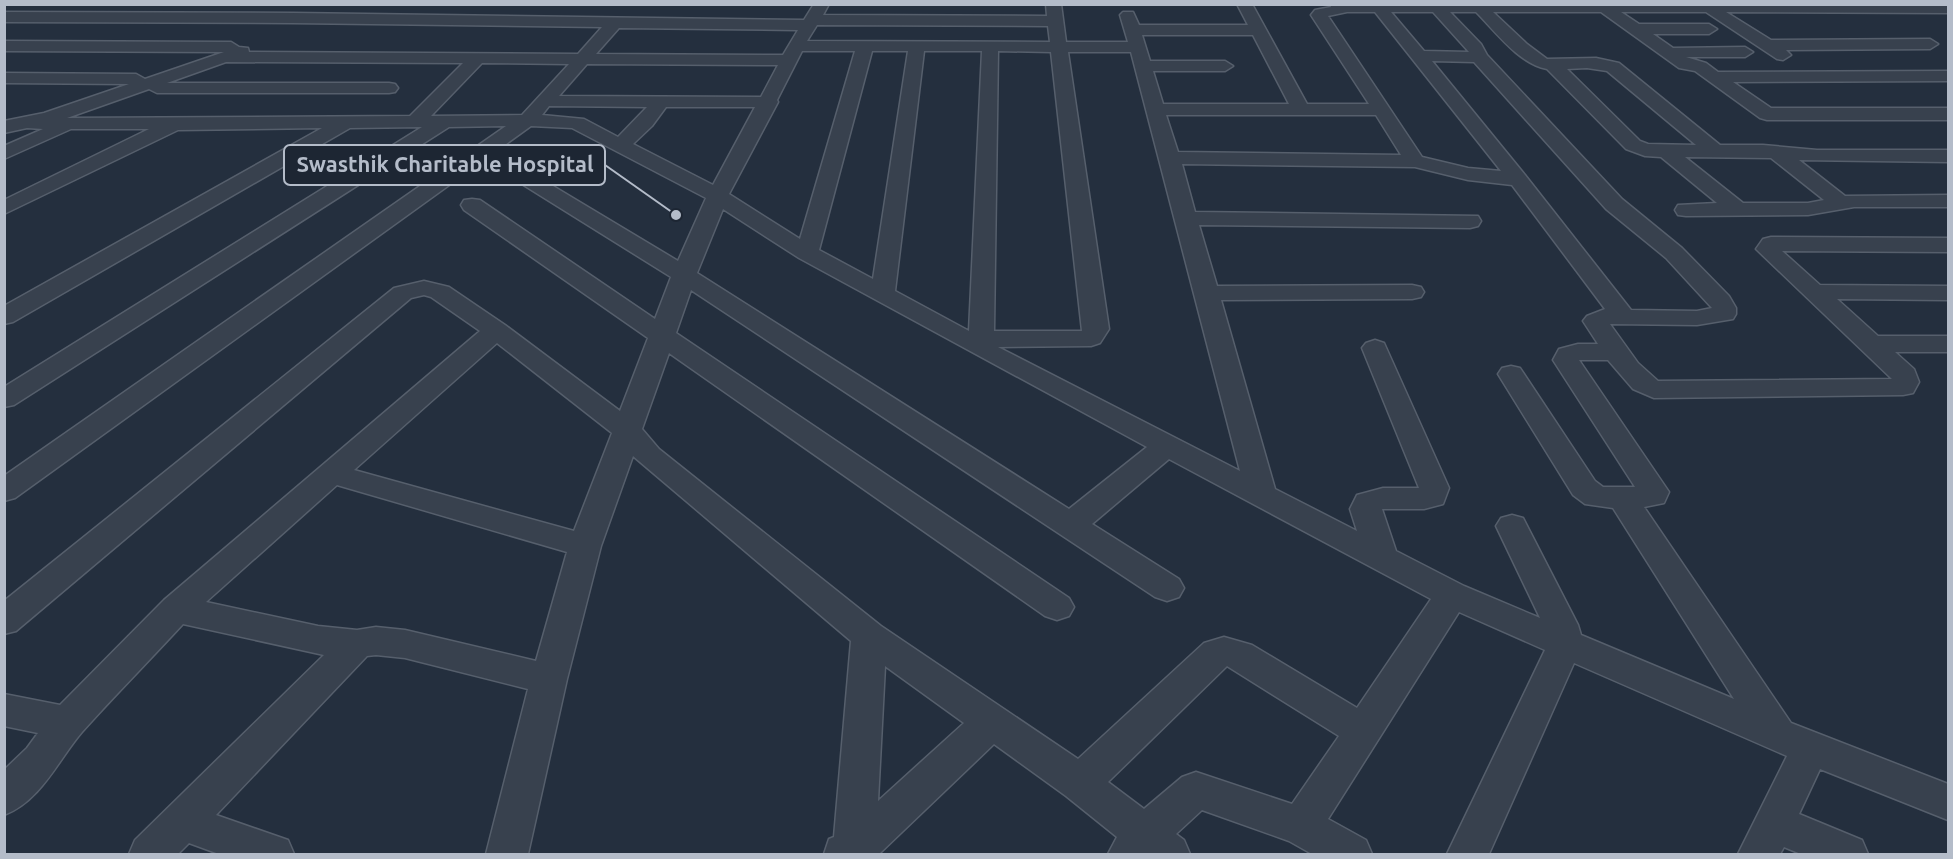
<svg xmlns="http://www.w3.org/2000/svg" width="1953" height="859" viewBox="0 0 1953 859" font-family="Ubuntu,sans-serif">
	<rect width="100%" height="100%" fill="#242f3e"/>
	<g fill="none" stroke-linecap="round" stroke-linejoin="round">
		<g stroke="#565f6c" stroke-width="3">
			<path id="street" d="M814 4H829L823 15 1047 16 1046 4H1061L1066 42H1128L1120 15 1123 12H1133L1139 25H1248L1237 4H1252L1307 104H1369L1311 15 1315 10 1331 7 1330 4H1948V13L1726 12 1771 40 1930 39 1938 44 1930 49 1786 50 1791 55 1783 60 1777 59 1706 12H1621L1639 24H1709L1717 29 1709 34H1653L1673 48 1745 47 1753 52 1745 57H1686L1706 63 1718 72 1948 71V81L1733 82 1771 108H1948V120H1767L1760 118 1695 71 1679 68 1601 12H1493L1527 44 1547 59 1596 58 1619 63 1720 145H1763L1817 150H1948V162L1799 160 1845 196 1948 195V207H1854L1808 215 1686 216 1678 215 1675 210 1678 205 1717 203 1661 157 1645 156 1626 149 1547 69C1519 64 1495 31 1476 12H1450L1481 44 1487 55 1622 199 1682 248 1729 296 1736 308V314L1733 319 1697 325 1610 324 1638 363 1658 381 1892 379 1756 249 1763 239 1771 237 1948 238V252L1782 251 1820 285 1948 286V300L1837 299 1878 336H1948V352H1895L1914 369 1919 382 1913 393 1903 395 1654 398 1633 389 1608 360H1579L1669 492 1664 503 1644 507 1791 723 1948 784V820L1820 769 1799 814 1862 840 1868 854H1801L1784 847 1780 854H1738L1787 756 1574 663 1489 854H1447L1545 650 1459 612 1328 819 1366 840 1372 854H1312L1289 841 1202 810 1176 834 1184 840 1190 854H1108L1117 837 1066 796 994 744 879 854H824L829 839 834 837 851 641 633 456 601 546 567 679 528 854H486L528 689 405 658 376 655 367 656 216 815 288 840 294 854H219L189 843 178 854H129L135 840 324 655 183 624C150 660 115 695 82 732 58 760 41 801 4 815V770L27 748 38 733 4 726V694L60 705 164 600 480 331 431 297 424 295 411 298 16 631 4 634V601L394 288 424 281 449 287 505 325 620 411 648 338 464 210 461 205 464 200 472 199 480 200 655 319 671 277 509 176 506 172 509 168H523L678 261 706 198 572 128 531 126 15 498 4 501V476L506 126 449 127 14 405 4 407V387L422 127 350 128 13 322 4 324V306L322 128 178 130 4 214V200L149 129H71L4 159V146L43 129 27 128 4 133V121L44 113 129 84 4 83V73L136 74 145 79 224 52 4 51V41L231 42 239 47 248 48 249 52 578 54 602 27 293 23 4 22V12L293 13 804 20ZM1347 12H1375L1501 171 1468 168 1422 157 1328 16ZM1391 12H1433L1469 52 1424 51ZM817 25 1048 26 1050 42 807 41ZM619 28 798 30 783 55 596 54ZM1142 35H1253L1289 104H1163L1153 71H1225L1233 66 1225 61H1150ZM802 51H855L800 239 729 194 778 102 777 100ZM872 51H908L873 279 819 250ZM924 51H982L969 331 895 291ZM998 51 1051 52 1082 331H994ZM1068 52H1131L1240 471 998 347 1091 346 1100 343 1109 329ZM1432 61 1474 62 1606 209 1666 258 1712 308 1697 311 1631 310 1525 175ZM226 62 463 63 410 116 67 118 149 89 157 93H389L395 92 398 88 395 84 389 83H167ZM482 63 569 64 522 115 431 116ZM587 64 778 65 761 97 559 96ZM1587 68 1607 71 1696 145 1648 144 1640 141 1567 69ZM549 106 647 107 618 137 584 119 542 115ZM666 107H755L713 185 633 144 652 126ZM1166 115H1376L1401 155 1178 152ZM1685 157 1771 158 1824 200 1808 203H1743ZM1182 164 1415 167 1468 180 1512 185 1605 309 1587 316 1583 321 1598 344H1578L1559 349 1553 360 1635 487H1603L1595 481 1520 368 1511 366 1502 368 1498 374 1573 495 1585 504 1613 508 1734 699 1581 635 1578 625 1523 518 1512 515 1501 518 1496 526 1540 618 1464 586 1396 551 1382 509H1424L1443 504 1449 488 1384 343 1375 340 1366 343 1362 348 1419 488H1383L1357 495 1350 509 1357 531 1275 489 1221 300 1412 299 1421 297 1424 292 1421 287 1412 285 1217 286 1199 225 1470 228 1478 226 1481 221 1478 216 1195 212ZM723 209 799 258 1147 447 1069 509 697 273ZM691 290 1155 597 1167 601 1179 597 1184 588 1179 579 1092 524 1169 459 1431 599 1357 708 1252 645 1224 637 1204 643 1078 759 881 626 659 449 642 429 669 353 1045 616 1057 620 1069 616 1074 607 1069 598 676 333ZM497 343 612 433 574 531 354 470ZM337 485 567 552 536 661 405 630 376 627 357 630 318 626 206 602ZM885 666 964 723 878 801ZM1227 666 1339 736 1292 804 1196 772 1182 777 1144 809 1108 782Z"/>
		</g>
		<use href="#street" fill="#38414e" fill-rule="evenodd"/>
	</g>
	<path fill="none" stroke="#b4bcc9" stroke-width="2" d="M676 215L605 165"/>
	<circle fill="#b4bcc9" stroke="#1d2633" stroke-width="2" cx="676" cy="215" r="6"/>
	<rect fill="#1d2633" stroke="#b4bcc9" stroke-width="2" x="284" y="145" width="321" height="40" rx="6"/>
	<g font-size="22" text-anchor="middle" font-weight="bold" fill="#b4bcc9">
		<text x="445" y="172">Swasthik Charitable Hospital</text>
	</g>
	<rect width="1953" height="859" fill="none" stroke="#b4bcc9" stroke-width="12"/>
</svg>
